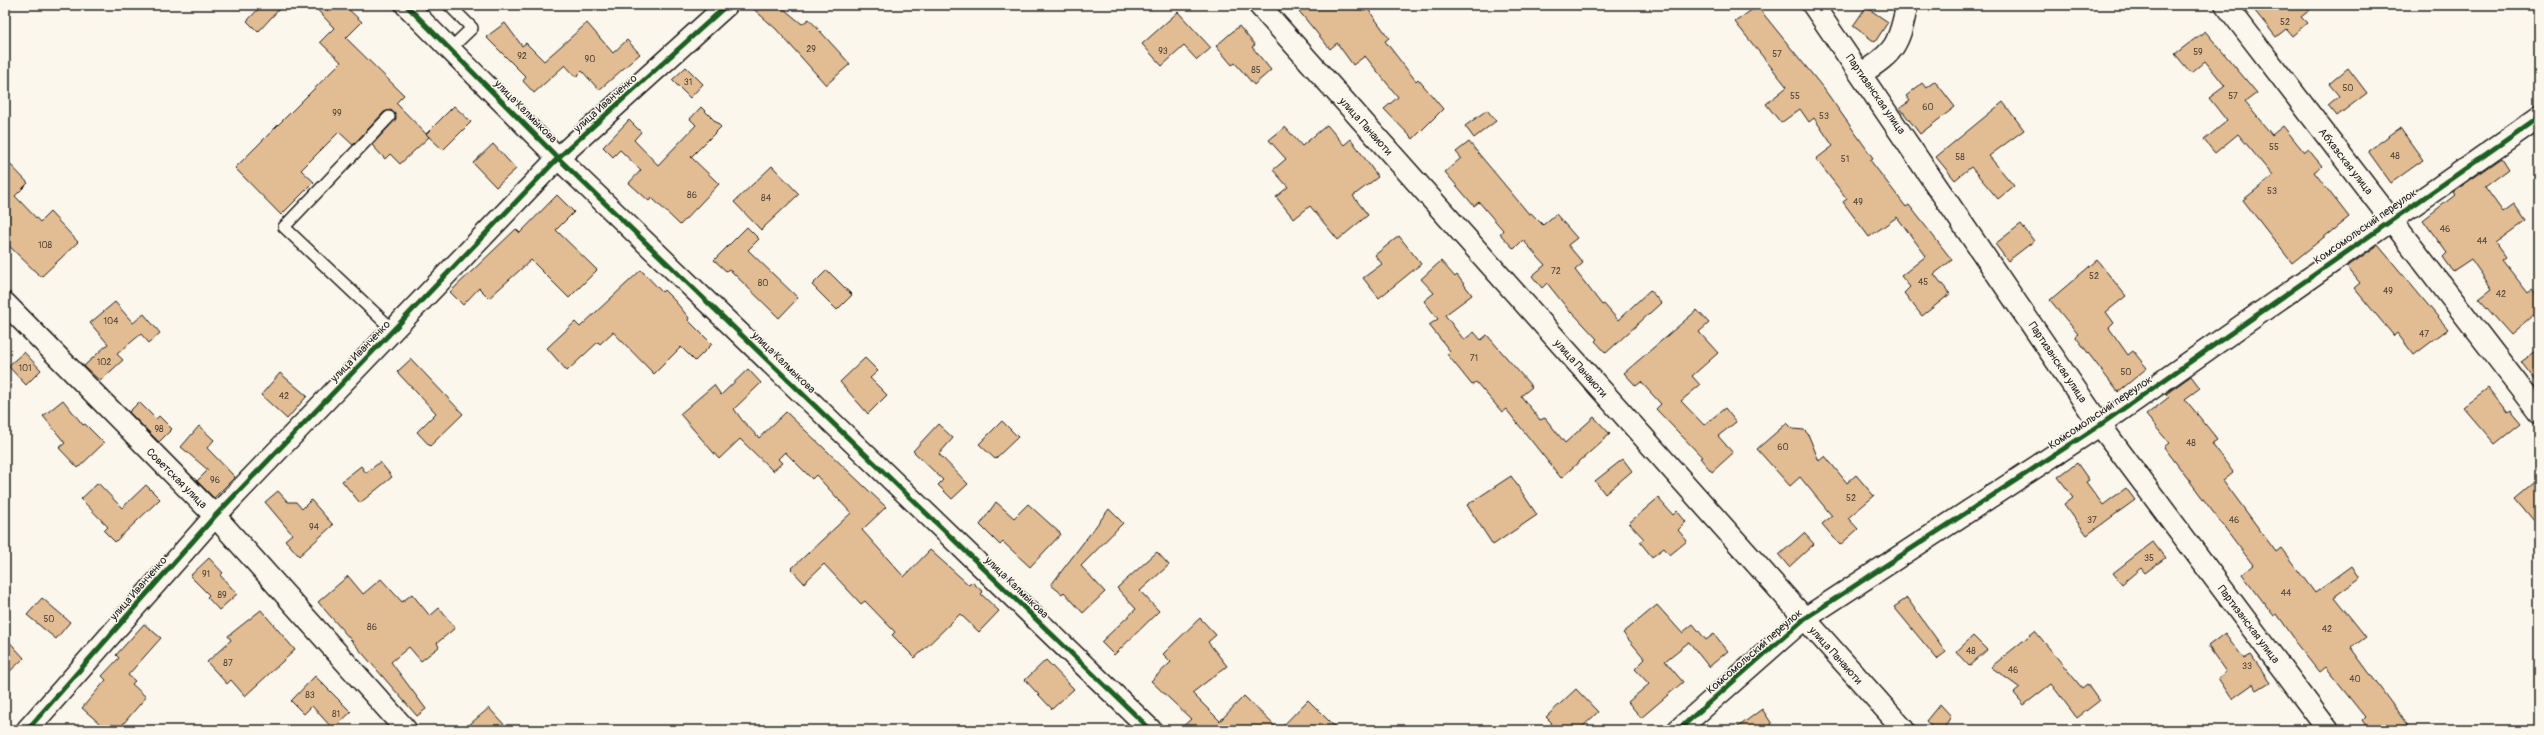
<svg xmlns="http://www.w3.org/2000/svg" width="2544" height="735" viewBox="0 0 2544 735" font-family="Pangolin,sans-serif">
	<rect width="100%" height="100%" fill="#fbf7ec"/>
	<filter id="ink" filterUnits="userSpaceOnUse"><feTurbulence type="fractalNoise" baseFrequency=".025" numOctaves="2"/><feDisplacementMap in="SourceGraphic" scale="8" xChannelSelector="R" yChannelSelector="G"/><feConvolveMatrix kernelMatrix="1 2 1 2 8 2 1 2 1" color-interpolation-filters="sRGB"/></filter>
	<g filter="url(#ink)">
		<path fill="#e2bc93" stroke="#1c1c1c" d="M262 5H283L258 32 247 21Z
			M313 5H344L362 22 346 38 404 95 396 103 429 137 400 164 390 154 385 159 372 145 396 119V115L391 110 384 112 353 145 339 132 301 170 314 182 281 215 235 168 341 62 320 42 334 28Z
			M749 5H779L802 24 809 19 850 64 826 85 776 29Z
			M1294 5H1365L1389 38 1385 41 1416 81 1418 79 1443 109 1413 139 1384 109 1398 97 1365 56 1353 65 1337 43 1330 49Z
			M2250 5H2316L2301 17 2307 23 2292 36 2286 29 2276 37Z
			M1757 6 1824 89 1873 158 1870 160 1906 207 1909 205 1952 260 1934 274 1950 294 1922 316 1904 293 1910 287 1901 276 1926 256 1897 217 1869 237 1843 202 1847 199 1816 159 1833 146 1814 118 1809 122 1800 109 1781 123 1766 104 1787 87 1735 22Z
			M1866 7 1888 22 1875 42 1853 26Z
			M1178 12 1211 48 1197 60 1184 46 1162 66 1142 44Z
			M505 23 522 46 526 43 544 61 587 23 613 53 627 40 640 54 599 90 582 71 576 77 565 65 534 93 523 81 526 77 486 37Z
			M1239 26 1255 45 1252 47 1271 70 1254 85 1235 63 1232 65 1216 46Z
			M2205 31 2257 93 2245 102 2272 135 2283 126 2304 152 2308 149 2322 166 2314 172 2349 217 2292 263 2243 200 2273 176 2238 134 2215 153 2204 140 2227 121 2209 98 2225 86 2205 61 2191 73 2175 54Z
			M686 67 703 84 690 98 672 80Z
			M2348 68 2367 93 2337 116 2328 105 2339 96 2329 84Z
			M1935 81 1955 107 1920 134 1900 108 1910 101 1906 96 1922 83 1926 88Z
			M2003 102 2024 130 1989 156 2014 186 1998 199 1971 167 1955 180 1936 157Z
			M454 106 471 122 443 150 426 134Z
			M701 107 721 127 691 157 719 184 680 225 652 198 649 201 629 183 641 170 620 150 613 157 603 147 629 120 641 132 634 140 658 165 696 125 690 119Z
			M1487 110 1496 121 1474 138 1465 126Z
			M1327 125 1344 145 1351 139 1378 177 1353 196 1368 215 1338 240 1310 206 1294 219 1276 197 1288 187 1273 170 1286 159 1269 140 1285 127 1302 146Z
			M2400 128 2423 160 2391 183 2368 151Z
			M1469 142 1529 214 1531 213 1543 225 1556 214 1577 238 1568 245 1583 263 1575 270 1602 305 1604 304 1618 320 1650 290 1661 303 1606 353 1595 341 1597 339 1572 312 1571 313 1547 283 1542 288 1532 276 1545 265 1523 240 1514 249 1500 234 1503 230 1479 202 1474 206 1445 172 1461 158 1456 152Z
			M493 144 516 169 496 187 473 163Z
			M2502 158 2509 169 2485 187 2503 212 2514 204 2526 221 2496 243 2506 257 2502 260 2528 293 2532 290 2539 299V311L2511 335 2479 299 2492 289 2471 259 2453 271 2443 257 2447 253 2423 220 2455 195 2453 192Z
			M5 159 28 183 15 196 40 222 50 212 78 242 41 277 5 242Z
			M772 166 799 194 761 230 734 202Z
			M557 195 574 212 556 230 597 270 569 298 531 260 489 298 479 288 463 305 450 292 516 229 520 233Z
			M2021 224 2034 241 2008 261 1995 244Z
			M747 227 759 239 748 250 798 298 779 318 729 269 726 271 714 260Z
			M1399 236 1421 264 1379 298 1363 278 1382 264 1375 255Z
			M2378 245 2448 329 2414 355 2397 333 2394 336 2354 288 2360 283 2347 267Z
			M2097 260 2126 296 2106 312 2114 323 2109 328 2128 355 2133 351 2147 368 2118 392 2075 336 2078 334 2050 300Z
			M1441 261 1455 277 1457 275 1472 295 1445 315 1464 340 1474 332 1481 340 1487 335 1532 387 1521 396 1540 420 1545 418 1565 443 1594 417 1610 434 1561 478 1506 409 1502 412 1476 382 1472 385 1447 354 1450 351 1429 325 1438 319 1424 301 1434 293 1421 279Z
			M641 270 662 292 664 290 675 301 689 318 688 320 712 344 695 361 681 347 654 374 613 332 600 344 598 342 567 371 547 348 575 322 580 327Z
			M827 270 852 295 837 310 812 285Z
			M115 302 133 323 144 314 160 333 149 343 141 334 117 354 123 360 100 381 84 366 108 344 90 323Z
			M1697 310 1709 323 1699 332 1718 353 1692 376 1700 385 1681 401 1704 425 1725 408 1736 422 1718 436 1733 453 1712 472 1700 458 1702 457 1656 409 1661 404 1641 382 1636 386 1624 373Z
			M2539 349V385L2521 362Z
			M24 352 41 370 26 385 8 366Z
			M865 358 878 371 870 378 887 395 868 414 840 382Z
			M411 359 463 414 430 446 417 432 436 413 397 372Z
			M748 369 761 383 734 409 742 420 759 438 786 412 886 507 862 530 904 577 930 550 969 585 972 582 983 592 981 594 999 611 979 632 960 614 915 658 892 635 895 632 865 601 861 604 824 564 804 583 791 569 851 513 816 475 812 479 785 452 778 459 782 463 773 471 740 439 719 459 680 414 714 385 721 395Z
			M280 373 307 396 287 419 261 395Z
			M2191 376 2200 388 2185 399 2218 440 2212 444 2233 472 2223 480 2276 552 2281 548 2315 593 2352 566 2360 578 2334 597 2366 637 2351 648 2411 730H2369L2362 720 2365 717 2325 667 2319 672 2295 642 2296 641 2277 614 2274 616 2242 574 2253 565 2164 447 2169 443 2146 415 2169 397 2166 394Z
			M2488 388 2507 412 2510 410 2521 423 2495 444 2463 407Z
			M63 400 83 425 85 424 104 443 78 468 59 448 65 443 43 416Z
			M139 402 156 419 159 416 172 429 159 442 129 412Z
			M1002 421 1018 437 995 459 979 444Z
			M1787 423 1793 429 1804 430 1808 434 1819 461 1825 456 1847 483 1856 475 1874 496 1848 518 1858 529 1840 545 1822 524 1832 516 1800 477 1790 486 1757 449Z
			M938 424 953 438 939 454 968 484 952 499 938 485 943 480 913 451Z
			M199 426 214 440 207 448 235 477 214 498 197 481 208 470 181 447Z
			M1623 459 1632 471 1605 494 1595 481Z
			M380 462 392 477 360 503 342 481 361 466 366 473Z
			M2077 463 2089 480 2086 482 2103 505 2126 488 2135 500 2087 535 2064 504 2073 497 2058 477Z
			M1511 476 1537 515 1493 545 1467 505Z
			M2539 478V527L2515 498Z
			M98 483 122 508 146 485 160 499 115 542 104 531 108 527 81 499Z
			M278 491 288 502H296L302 509 311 500 333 525 299 556 285 540 292 534 265 502Z
			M1658 498 1673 515 1677 511 1686 522 1678 530 1687 541 1670 555 1664 548 1652 557 1640 542 1644 539 1629 523Z
			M996 502 1014 518 1028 504 1061 534 1030 567 1003 542 1000 545 980 525Z
			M1109 509 1123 523 1081 566 1105 592 1083 613 1064 592 1062 594 1051 585Z
			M1804 533 1814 544 1789 567 1779 555Z
			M2153 542 2165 558 2145 573 2141 568 2122 584 2113 573Z
			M1157 552 1169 565 1140 591 1159 611 1114 655 1101 642 1136 609 1117 588Z
			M209 558 223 573 220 575 237 594 219 610 207 597 209 595 190 576Z
			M348 576 363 594 381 579 402 602 412 594 430 616 439 608 455 628 437 643 439 647 421 661 409 647 391 662 426 709 417 716 318 602Z
			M42 598 70 622 56 639 27 615Z
			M1907 598 1946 652 1937 659 1894 607Z
			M1657 605 1682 633 1693 624 1706 640 1714 634 1728 651 1709 667 1689 642 1665 661 1683 682 1641 718 1628 702 1649 684 1635 669 1645 659 1623 633Z
			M261 610 295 650 245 696 231 680 227 684 207 662 231 640 228 636Z
			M1200 618 1216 635 1208 642 1227 666 1192 693 1220 721 1244 696 1279 730 1308 700 1338 730H1179L1191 719 1151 681 1171 662 1163 654Z
			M144 624 161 638 128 675 135 681 132 684 146 697 118 730H107L82 708 106 680 102 676 119 658 116 655Z
			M2035 631 2082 688 2087 684 2099 701 2077 718 2051 684 2024 705 2014 693 2020 688 1991 667Z
			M2225 633 2244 659 2251 655 2270 682 2257 690 2253 684 2232 699 2218 678 2226 672 2208 646Z
			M1973 636 1987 650 1969 666 1956 652Z
			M5 637 24 658 5 676Z
			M1046 660 1074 689 1052 709 1025 680Z
			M315 676 351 712 333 729 312 706 304 714 291 701Z
			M1576 689 1598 712 1579 730H1544L1552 723 1546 717Z
			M1940 704 1951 716 1943 730H1935L1926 721Z
			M489 708 509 730H463Z
			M1762 709 1772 724 1764 730H1734Z"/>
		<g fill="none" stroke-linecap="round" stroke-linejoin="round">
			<g stroke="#1c1c1c" stroke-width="14">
				<path id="service" d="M449 5 472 28 450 49
					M389 117 284 227 393 330"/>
			</g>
			<g stroke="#1c1c1c" stroke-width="24">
				<path id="minor" d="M406 5 558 158 1151 730
					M1259 5 1904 730
					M1813 5 2100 425 2328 730
					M2226 5 2539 412
					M1862 73C1896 52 1899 43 1907 5
					M5 303 215 516 406 730
					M27 730 215 516 558 158 727 5
					M1678 730 1804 619 2100 425 2539 117"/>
			</g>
			<use href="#service" stroke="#fbf7ec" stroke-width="11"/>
			<use href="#minor" stroke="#fbf7ec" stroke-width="21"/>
			<g stroke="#fbf7ec" stroke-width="8">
				<path id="cycleway" d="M406 5 558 158 1151 730
					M27 730 215 516 558 158 727 5
					M1678 730 1804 619 2100 425 2539 117"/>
			</g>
			<use href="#cycleway" stroke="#1b5e20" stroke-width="5"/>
		</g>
	</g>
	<g text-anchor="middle" stroke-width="3" stroke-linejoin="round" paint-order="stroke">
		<g font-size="9" fill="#4e443a">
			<text x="2285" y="25">52</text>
			<text x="811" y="52">29</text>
			<text x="1163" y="54">93</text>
			<text x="2198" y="55">59</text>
			<text x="1777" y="57">57</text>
			<text x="522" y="59">92</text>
			<text x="590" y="62">90</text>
			<text x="1256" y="73">85</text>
			<text x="688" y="85">31</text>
			<text x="2348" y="91">50</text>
			<text x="1795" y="99">55</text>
			<text x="2233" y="99">57</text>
			<text x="1928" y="110">60</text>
			<text x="337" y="116">99</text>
			<text x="1824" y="119">53</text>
			<text x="2274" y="150">55</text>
			<text x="2395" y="159">48</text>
			<text x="1960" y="160">58</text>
			<text x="1845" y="162">51</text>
			<text x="2272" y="194">53</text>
			<text x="692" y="198">86</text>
			<text x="766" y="201">84</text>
			<text x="1858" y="205">49</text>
			<text x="2445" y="232">46</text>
			<text x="2482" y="244">44</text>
			<text x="45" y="248">108</text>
			<text x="1556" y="274">72</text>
			<text x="2094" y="279">52</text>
			<text x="1923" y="285">45</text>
			<text x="763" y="286">80</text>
			<text x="2388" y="294">49</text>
			<text x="2501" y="297">42</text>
			<text x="111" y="324">104</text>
			<text x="2424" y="337">47</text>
			<text x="1474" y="361">71</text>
			<text x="104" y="365">102</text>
			<text x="25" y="371">101</text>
			<text x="2126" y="375">50</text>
			<text x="284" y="399">42</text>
			<text x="159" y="432">98</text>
			<text x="2191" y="446">48</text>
			<text x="1783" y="450">60</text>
			<text x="215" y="483">96</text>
			<text x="1851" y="501">52</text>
			<text x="2092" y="523">37</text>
			<text x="2234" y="523">46</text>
			<text x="314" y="530">94</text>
			<text x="2149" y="561">35</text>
			<text x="206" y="577">91</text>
			<text x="2286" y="596">44</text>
			<text x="222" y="598">89</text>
			<text x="49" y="622">50</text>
			<text x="372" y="630">86</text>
			<text x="2327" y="632">42</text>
			<text x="1971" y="654">48</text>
			<text x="228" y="666">87</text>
			<text x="2247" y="669">33</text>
			<text x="2013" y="673">46</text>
			<text x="2355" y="682">40</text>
			<text x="310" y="698">83</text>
			<text x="336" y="717">81</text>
		</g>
		<g font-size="11" fill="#1c1c1c" stroke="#fbf7ec">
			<text transform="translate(1876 94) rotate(55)" y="4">Партизанская улица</text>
			<text transform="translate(605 103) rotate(-42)" y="4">улица Иванченко</text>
			<text transform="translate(526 111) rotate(45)" y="4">улица Калмыкова</text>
			<text transform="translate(1366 126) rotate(48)" y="4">улица Панаиоти</text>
			<text transform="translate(2346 161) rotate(52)" y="4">Абхазская улица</text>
			<text transform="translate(2365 226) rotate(-35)" y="4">Комсомольский переулок</text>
			<text transform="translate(360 351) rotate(-46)" y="4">улица Иванченко</text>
			<text transform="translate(784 362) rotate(44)" y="4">улица Калмыкова</text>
			<text transform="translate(2058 362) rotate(56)" y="4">Партизанская улица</text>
			<text transform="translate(1581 368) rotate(48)" y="4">улица Панаиоти</text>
			<text transform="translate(2100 412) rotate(-34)" y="4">Комсомольский переулок</text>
			<text transform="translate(177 478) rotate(45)" y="4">Советская улица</text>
			<text transform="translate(1017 587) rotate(44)" y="4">улица Калмыкова</text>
			<text transform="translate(138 588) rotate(-49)" y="4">улица Иванченко</text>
			<text transform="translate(2249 624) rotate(53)" y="4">Партизанская улица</text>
			<text transform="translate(1754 651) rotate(-41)" y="4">Комсомольский переулок</text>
			<text transform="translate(1836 655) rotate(48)" y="4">улица Панаиоти</text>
		</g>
	</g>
	<rect width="2544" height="735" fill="none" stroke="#fbf7ec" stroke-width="20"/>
	<rect x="10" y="10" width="2524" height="715" fill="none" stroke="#1c1c1c" stroke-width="1.5" filter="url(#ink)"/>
</svg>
